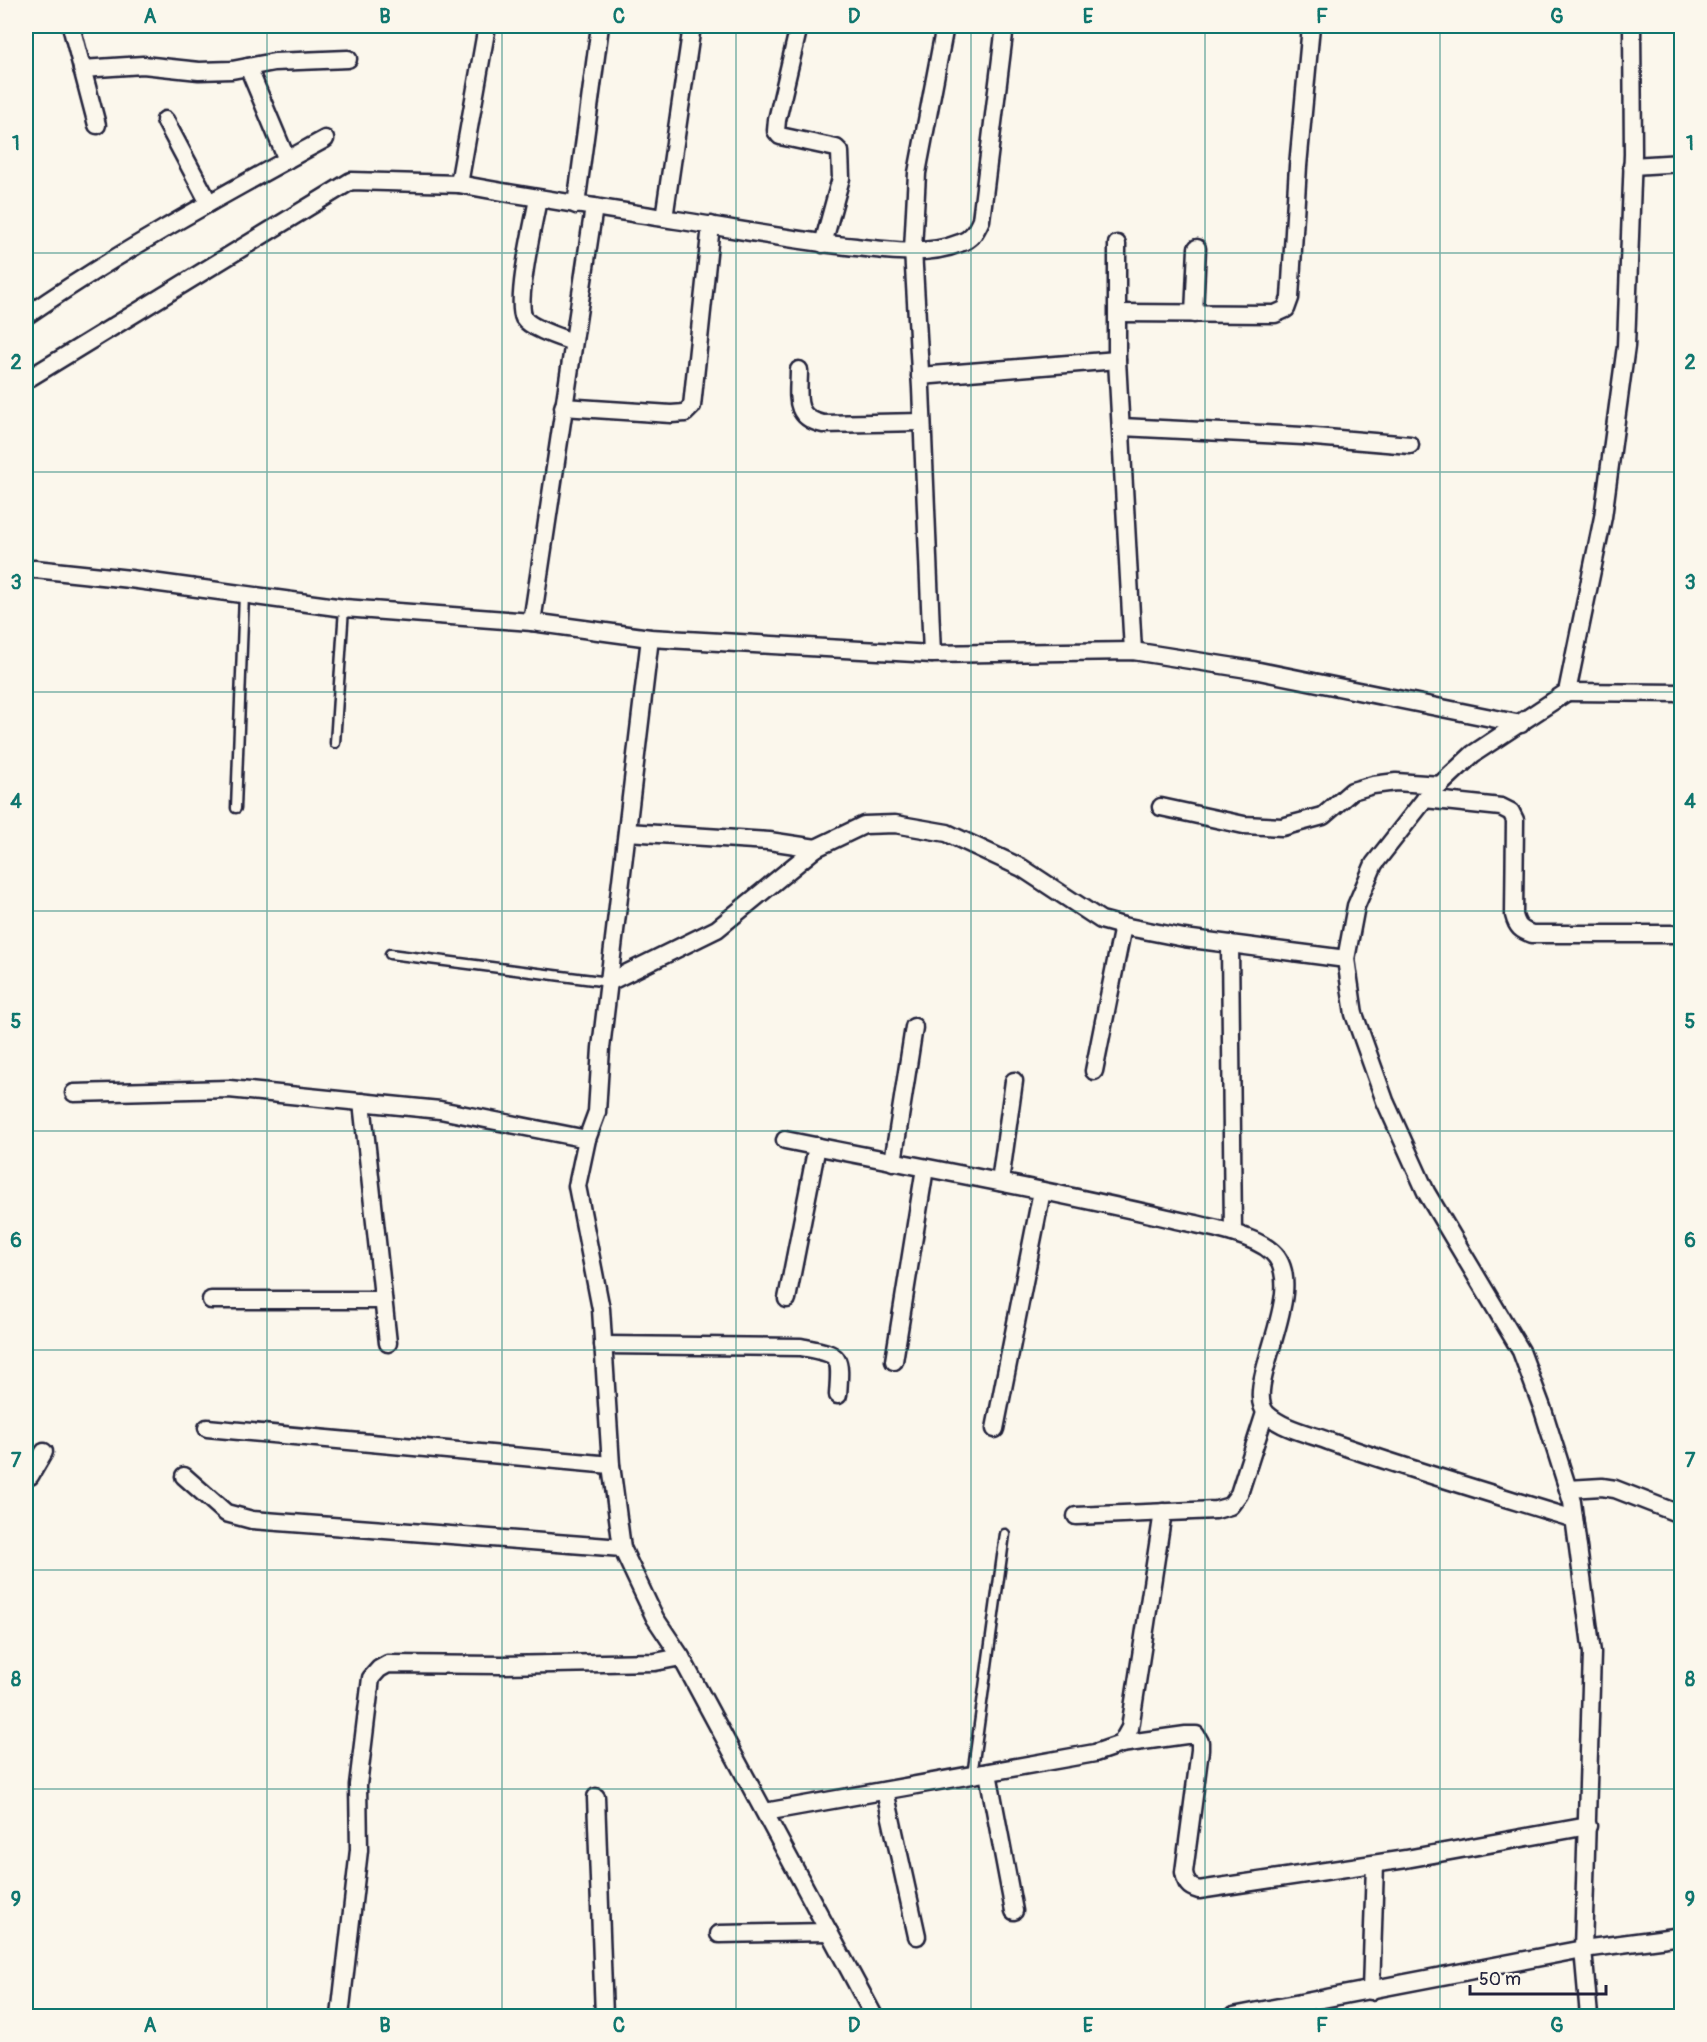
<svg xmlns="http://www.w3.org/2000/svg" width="1707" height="2042" viewBox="0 0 1707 2042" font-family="Pangolin,sans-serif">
<rect width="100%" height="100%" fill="#fbf7ec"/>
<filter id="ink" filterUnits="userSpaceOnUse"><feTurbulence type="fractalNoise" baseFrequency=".0167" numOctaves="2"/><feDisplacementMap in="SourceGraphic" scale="12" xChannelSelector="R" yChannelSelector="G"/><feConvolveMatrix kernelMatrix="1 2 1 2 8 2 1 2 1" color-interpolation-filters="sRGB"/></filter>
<g filter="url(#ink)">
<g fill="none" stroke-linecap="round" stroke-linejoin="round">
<g stroke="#22223b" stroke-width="13">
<g id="service">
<path d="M335,743L344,608"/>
<path d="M236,808L244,594"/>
<path d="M390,954L609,982"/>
<path d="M972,1776L1005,1534"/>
</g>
</g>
<g stroke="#22223b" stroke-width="21">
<g id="minor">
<path d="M71,26L97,125"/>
<path d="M799,26L777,120L776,131L780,136L836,148L840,152L841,178L823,244"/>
<path d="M248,67L287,160"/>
<path d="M82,69L143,65L199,71L232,70L274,62L348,59"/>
<path d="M165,120L209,203"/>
<path d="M1632,166L1682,163"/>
<path d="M459,184C531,198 603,208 676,220C736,229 796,241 856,247C889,251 929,256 960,243C972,239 976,231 981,220L1005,26"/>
<path d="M538,199C534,221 515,301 524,318C530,328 562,338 573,342"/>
<path d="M576,205L600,26"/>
<path d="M664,218L692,26"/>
<path d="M1117,244V360L1133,651"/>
<path d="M1118,313L1275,314L1286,309L1290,298L1298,166L1311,26"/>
<path d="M1194,314L1197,248"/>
<path d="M26,316C121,250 223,195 325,139"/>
<path d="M799,370C799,396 792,417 823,424L922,422"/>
<path d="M920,376L1117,360"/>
<path d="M26,380L351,181L459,184L487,26"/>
<path d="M563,407L671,414L685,413L692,406L711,225"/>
<path d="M1121,427L1303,436L1410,445"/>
<path d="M26,570L35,569L130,579L344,608L532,622L650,638L932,654L1133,651L1254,670L1521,724"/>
<path d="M532,622L594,207"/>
<path d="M650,638L601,1048L597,1112L587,1139L577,1186L601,1309L611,1465L622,1548L655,1618L681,1657L874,2016"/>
<path d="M932,654L921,388L913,250L917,173L945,26"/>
<path d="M1567,692L1682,693"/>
<path d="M1425,799L1501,807L1511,812L1515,820L1514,915C1517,927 1521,930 1532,934H1682"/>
<path d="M1161,807L1244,825L1282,827L1323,816L1352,791L1373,785L1396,782L1440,785"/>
<path d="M627,832L769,841L816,848"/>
<path d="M1230,944L1233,1233"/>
<path d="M609,982L717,929L816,848L864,825L895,824L947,833L1022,868L1101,920L1123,926L1184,938L1346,959"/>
<path d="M1094,1071L1123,926"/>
<path d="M74,1093L229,1089L440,1110L587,1139"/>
<path d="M362,1102L388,1343"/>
<path d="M785,1140C912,1166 1041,1188 1168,1218C1196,1225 1250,1232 1272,1252C1312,1288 1240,1388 1267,1414C1283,1429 1310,1434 1331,1442C1411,1470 1493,1494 1574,1519"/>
<path d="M893,1162L914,1027"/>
<path d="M1000,1182L1014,1081"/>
<path d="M787,1299L817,1146"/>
<path d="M211,1300H383"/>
<path d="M603,1345L801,1347C841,1355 841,1353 838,1395"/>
<path d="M894,1361L925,1168"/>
<path d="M207,1428L611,1465"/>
<path d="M995,1429L1042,1191"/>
<path d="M184,1476L226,1513L252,1520L622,1548"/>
<path d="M26,1477L30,1476L44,1452"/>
<path d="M1568,1489L1602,1487L1615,1489L1682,1515"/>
<path d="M1076,1516L1216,1510L1230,1506L1239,1494L1265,1413"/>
<path d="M1121,1744L1186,1735H1196L1200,1742V1750L1184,1872C1186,1883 1188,1887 1199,1890L1406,1859L1588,1826"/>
<path d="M988,1773L1014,1911"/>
<path d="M885,1791L917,1936"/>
<path d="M596,1797L604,2016"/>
<path d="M765,1812L1095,1753L1121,1744L1130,1728L1163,1512"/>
<path d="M719,1934L829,1932"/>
<path d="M1371,1991L1375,1864"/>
<path d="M340,2016L359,1850L358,1785L371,1678L379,1669L388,1664L502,1665L655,1662L681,1657"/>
<path d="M1233,2016L1583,1949L1682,1936"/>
<path d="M1589,2016L1583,1949L1592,1653L1572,1502L1543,1410L1521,1351L1426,1192L1385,1101L1354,1014L1346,959L1356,906L1374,864L1425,799L1473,754L1567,692L1603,517L1626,346L1633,154L1632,26"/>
</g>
</g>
<use href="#service" stroke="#fbf7ec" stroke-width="8"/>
<use href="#minor" stroke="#fbf7ec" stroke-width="16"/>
</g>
</g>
<path fill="none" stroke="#0f766e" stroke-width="1.5" stroke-opacity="0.55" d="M267,26V2016M502,26V2016M736,26V2016M971,26V2016M1205,26V2016M1440,26V2016M26,253H1682M26,472H1682M26,692H1682M26,911H1682M26,1131H1682M26,1350H1682M26,1570H1682M26,1789H1682"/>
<rect width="1707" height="2042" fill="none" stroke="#fbf7ec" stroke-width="66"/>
<path d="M1470 1985v9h136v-9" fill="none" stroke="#22223b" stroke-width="3"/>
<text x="1479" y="1985" font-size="18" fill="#22223b" stroke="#fbf7ec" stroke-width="4.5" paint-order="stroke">50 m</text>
<rect x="33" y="33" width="1641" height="1976" fill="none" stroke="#0f766e" stroke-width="2"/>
<g font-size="20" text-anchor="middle" font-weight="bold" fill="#0f766e">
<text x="150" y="23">A</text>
<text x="385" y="23">B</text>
<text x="619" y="23">C</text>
<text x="854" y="23">D</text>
<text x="1088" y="23">E</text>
<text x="1322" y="23">F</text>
<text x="1557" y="23">G</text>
<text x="16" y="150">1</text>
<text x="1690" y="150">1</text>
<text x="16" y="369">2</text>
<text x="1690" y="369">2</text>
<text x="16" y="589">3</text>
<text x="1690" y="589">3</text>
<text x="16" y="808">4</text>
<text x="1690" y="808">4</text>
<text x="16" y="1028">5</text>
<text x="1690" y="1028">5</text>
<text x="16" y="1247">6</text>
<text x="1690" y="1247">6</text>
<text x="16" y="1467">7</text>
<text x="1690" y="1467">7</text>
<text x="16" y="1686">8</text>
<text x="1690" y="1686">8</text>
<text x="16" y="1906">9</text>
<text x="1690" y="1906">9</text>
<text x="150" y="2032">A</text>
<text x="385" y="2032">B</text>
<text x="619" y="2032">C</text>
<text x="854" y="2032">D</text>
<text x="1088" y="2032">E</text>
<text x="1322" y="2032">F</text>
<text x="1557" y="2032">G</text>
</g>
</svg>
